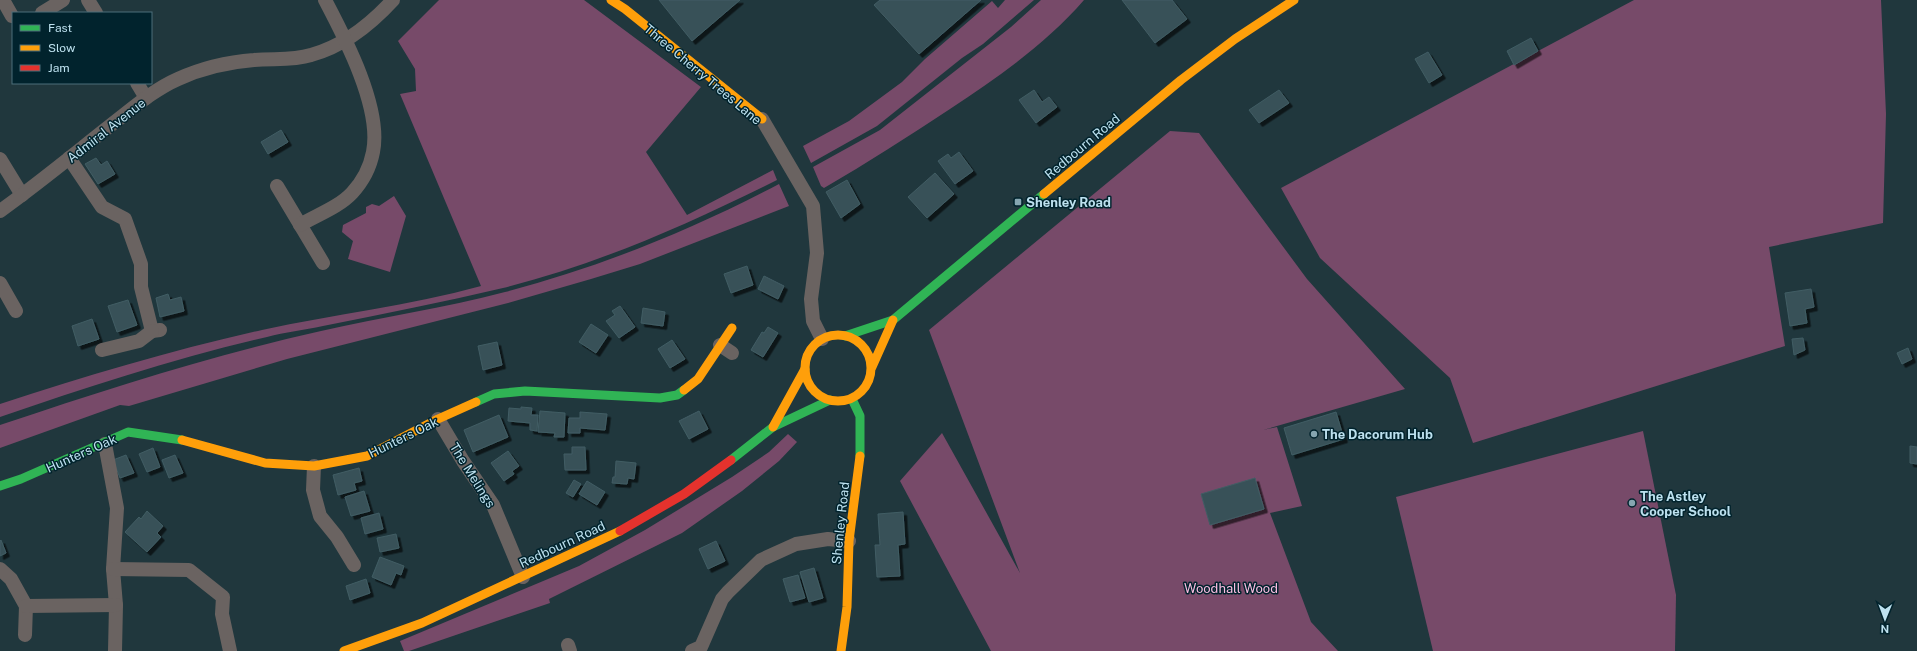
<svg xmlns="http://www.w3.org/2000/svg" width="1917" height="651" viewBox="0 0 1917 651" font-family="'Public Sans',sans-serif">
<defs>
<filter id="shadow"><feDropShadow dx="3.5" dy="3.5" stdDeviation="0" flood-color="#0009"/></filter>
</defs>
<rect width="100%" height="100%" fill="#20373d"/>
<g fill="#774a69">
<path d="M439,0H584L701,87L646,152L687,215L773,170L777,180C688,224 599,264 503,288C443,302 383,314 323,326C304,330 285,332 267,337C176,358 88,387 0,417V404C86,376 173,350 262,330C335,314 409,306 481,286L400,94L416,91L415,69L398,41Z"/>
<path d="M1005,0H1034L983,44L962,58L877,126L811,163L803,146L849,121L902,82L925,59L992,1L998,8Z"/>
<path d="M1041,0H1084C1046,44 998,77 950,109C909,136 867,163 824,188L821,186L813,167L880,130L1011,27Z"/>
<path d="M1634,0H1881L1886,114L1883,223L1769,247L1785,346L1473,443L1450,378L1320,258L1281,188Z"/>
<path d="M1170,131L1199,133L1307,279L1405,389L1263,430L1277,427L1302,506L1270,513L1311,622L1338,651H991L900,481L942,433L1020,573L929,330Z"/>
<path d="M779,184L789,206L640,264L591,279L508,303L287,359L129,406L120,405L0,448V425L3,424C107,389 213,355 321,331C382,317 444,308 505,292C600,267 692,230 779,184Z"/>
<path d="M394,196L406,216L390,272L348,259L353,241L342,232L343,225L366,213V207L372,204L379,206Z"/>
<path d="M1643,431L1676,595L1675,651H1433L1396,497Z"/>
<path d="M788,434L797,442L779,461L742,491L682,533L549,599L550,603L409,651H404L400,641L579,566L645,530L732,477L769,452Z"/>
</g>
<g fill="#395158" stroke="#415d64" filter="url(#shadow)">
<path d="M659,0H740L692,41Z"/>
<path d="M880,0H981L919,54L874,5Z"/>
<path d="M1122,0H1172L1187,19L1155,43Z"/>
<path d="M1531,38L1538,51L1514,65L1507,51Z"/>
<path d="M1428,52L1442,75L1429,83L1415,59Z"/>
<path d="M1034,90L1042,102L1049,97L1057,107L1036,123L1019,100Z"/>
<path d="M1279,90L1289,103L1259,123L1249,110Z"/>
<path d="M281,130L288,142L268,154L261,142Z"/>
<path d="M959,152L973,171L955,184L938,161L948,154L951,158Z"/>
<path d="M96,158L101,165L107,161L115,174L98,184L85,164Z"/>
<path d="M935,173L954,194L927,218L908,197Z"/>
<path d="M847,180L860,204L841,218L826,192Z"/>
<path d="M747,266L753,285L731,293L724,274Z"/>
<path d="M764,276L784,286L778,299L758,289Z"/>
<path d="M1811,289L1814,307L1805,309L1807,323L1790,326L1785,293Z"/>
<path d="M168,294L170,300L181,297L184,311L160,317L156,298Z"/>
<path d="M128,300L137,325L117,332L108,306Z"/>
<path d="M620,306L635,327L619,338L606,321L615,315L612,311Z"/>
<path d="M643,308L665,312L663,326L641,323Z"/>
<path d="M92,319L99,339L78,346L72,326Z"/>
<path d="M591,324L608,335L596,353L579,342Z"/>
<path d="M768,327L778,333L763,357L751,350L762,332L764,333Z"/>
<path d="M1803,338L1805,350L1794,355L1792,339Z"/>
<path d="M672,340L685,359L670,368L658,349Z"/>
<path d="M497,342L502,365L483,370L478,346Z"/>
<path d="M1908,348L1912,359L1902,364L1897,353Z"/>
<path d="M521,407L532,408L531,415H538L537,431L530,430V423L508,421L509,408L521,409Z"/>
<path d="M540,411L565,413L564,437H554L555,433L538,432Z"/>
<path d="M699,411L708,429L689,439L679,421Z"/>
<path d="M580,412L607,414L605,430L580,428V433H568L569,418H580Z"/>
<path d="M1336,412L1344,439L1292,455L1284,428Z"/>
<path d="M499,415L508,437L473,452L464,430Z"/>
<path d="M1910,446L1917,447V464L1910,463Z"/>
<path d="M572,447H585L586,470H565L564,454H572Z"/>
<path d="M153,448L160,467L147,472L139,454Z"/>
<path d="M508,451L519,466L512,471L514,474L504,481L491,463Z"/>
<path d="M126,455L134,473L120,478L113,460Z"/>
<path d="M175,455L183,473L169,478L162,460Z"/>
<path d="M616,461L636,463L634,479L628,478L627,484L612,483L613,477H615Z"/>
<path d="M359,468L362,481L354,483L356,490L338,495L333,475Z"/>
<path d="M1255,478L1264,509L1210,525L1201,494Z"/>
<path d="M574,480L581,484L573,497L566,493Z"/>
<path d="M587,481L605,492L597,505L579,494Z"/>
<path d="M364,491L370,511L351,516L345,497Z"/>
<path d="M147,511L163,526L157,533L161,537L147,552L125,532L139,517L141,519Z"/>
<path d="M903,512L905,544L898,545L900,576L877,577L875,545H880L878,514Z"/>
<path d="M379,513L383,529L365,534L361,518Z"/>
<path d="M396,534L399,548L380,552L377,538Z"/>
<path d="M1,540L6,553L0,556V541Z"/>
<path d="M716,541L725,561L708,569L699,549Z"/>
<path d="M380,557L404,566L401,575L396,573L391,585L372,577Z"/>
<path d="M814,568L823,598L809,602L800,572Z"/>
<path d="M798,575L805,598L790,602L783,579Z"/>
<path d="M366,579L370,593L350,600L346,586Z"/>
</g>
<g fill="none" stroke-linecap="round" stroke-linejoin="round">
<g stroke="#6a6361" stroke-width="14">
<path d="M3,0L12,16"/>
<path d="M88,0L96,13"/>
<path d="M42,13L63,0"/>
<path d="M137,83L146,98"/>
<path d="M762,119L813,206L817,253L811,299L813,321L822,339"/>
<path d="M69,158L102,207L125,219L141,264V287L152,331L160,330"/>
<path d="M0,159L22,195"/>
<path d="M277,186L323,263"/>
<path d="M0,211C38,184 74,154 111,125C132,109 153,90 178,79C202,68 228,62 254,60C273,58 292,61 311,55C344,46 371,24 393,0"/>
<path d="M300,225C317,215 339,207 352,193C363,181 370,168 373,152C382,108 345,38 325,0"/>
<path d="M0,283L16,311"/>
<path d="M720,345L732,353"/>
<path d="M102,350L139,341L152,331"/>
<path d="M438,419L463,461L493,505L523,577"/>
<path d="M105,444L117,508L113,569L116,605L115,651"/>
<path d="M314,466L313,490L320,516L337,537L354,565"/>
<path d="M0,569L11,579L26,606L25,635"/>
<path d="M113,569L189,570L223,597L222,614L230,651"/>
<path d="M26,606L116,605"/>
<path d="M568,645L570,651"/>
<path d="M692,651L701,647L722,599L728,592L761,560L796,544L828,539L849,541"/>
</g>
<g stroke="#30b455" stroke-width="9">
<path d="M845,336L893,320L1044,194"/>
<path d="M852,399L860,416V456"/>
<path d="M476,402L494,394L525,391L660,398L677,395L684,390"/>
<path d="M731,460L773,427L830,400"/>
<path d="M0,486L21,479L128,432L182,440"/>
</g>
<g stroke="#ff9f0a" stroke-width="9">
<path d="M611,0L625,9L762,119"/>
<path d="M1044,194L1181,80L1235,39L1294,0"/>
<circle cx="838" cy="368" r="33"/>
<path d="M872,367L893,320"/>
<path d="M684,390L698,379L732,328"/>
<path d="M773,427L805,369"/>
<path d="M182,440L265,463L314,466L367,456L438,419L476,402"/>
<path d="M344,651L422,623L620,531"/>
<path d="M841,651L847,607L849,541L860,456"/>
</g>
<path stroke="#e5322d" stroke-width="9" d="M620,531L684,494L731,460"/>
</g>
<g fill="#86a6b1" stroke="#01232d" stroke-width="1.5">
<rect x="1014" y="198" width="8" height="8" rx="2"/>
<circle cx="1314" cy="434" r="4"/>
<circle cx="1632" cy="503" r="4"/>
</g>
<g text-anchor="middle" stroke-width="3" stroke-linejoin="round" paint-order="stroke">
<g font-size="13" fill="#bde1ef" stroke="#01232d">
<text transform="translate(703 74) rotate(40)" y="5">Three Cherry Trees Lane</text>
<text transform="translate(106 130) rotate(-38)" y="5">Admiral Avenue</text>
<text transform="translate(1082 146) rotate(-40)" y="5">Redbourn Road</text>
<text transform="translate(403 437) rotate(-26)" y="5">Hunters Oak</text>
<text transform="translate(81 453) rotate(-24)" y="5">Hunters Oak</text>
<text transform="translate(473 475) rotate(58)" y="5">The Melings</text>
<text transform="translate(840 523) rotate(-84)" y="5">Shenley Road</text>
<text transform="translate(562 544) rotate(-25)" y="5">Redbourn Road</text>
</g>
<g font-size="13" font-weight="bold" fill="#bde1ef" stroke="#01232d" text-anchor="start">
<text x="1026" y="207">Shenley Road</text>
<text x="1322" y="439">The Dacorum Hub</text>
<text x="1640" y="501">The Astley<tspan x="1640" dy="15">Cooper School</tspan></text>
</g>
<g font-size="13" fill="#fcbee3" stroke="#01232d">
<text x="1231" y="593">Woodhall Wood</text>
</g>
</g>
<rect x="12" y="12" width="140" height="72" fill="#01232d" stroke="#4c6f7b"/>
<rect x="20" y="25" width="20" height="6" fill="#30b455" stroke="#4c6f7b"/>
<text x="48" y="32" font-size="12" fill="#bde1ef">Fast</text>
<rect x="20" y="45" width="20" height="6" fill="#ff9f0a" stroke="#4c6f7b"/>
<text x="48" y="52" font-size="12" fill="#bde1ef">Slow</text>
<rect x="20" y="65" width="20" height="6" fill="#e5322d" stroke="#4c6f7b"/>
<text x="48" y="72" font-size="12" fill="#bde1ef">Jam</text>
<g transform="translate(1885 619) rotate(181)" stroke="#01232d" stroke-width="3" paint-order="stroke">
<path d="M0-3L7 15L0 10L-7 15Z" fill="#bde1ef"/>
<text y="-6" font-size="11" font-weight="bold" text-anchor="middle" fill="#bde1ef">N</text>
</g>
</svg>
